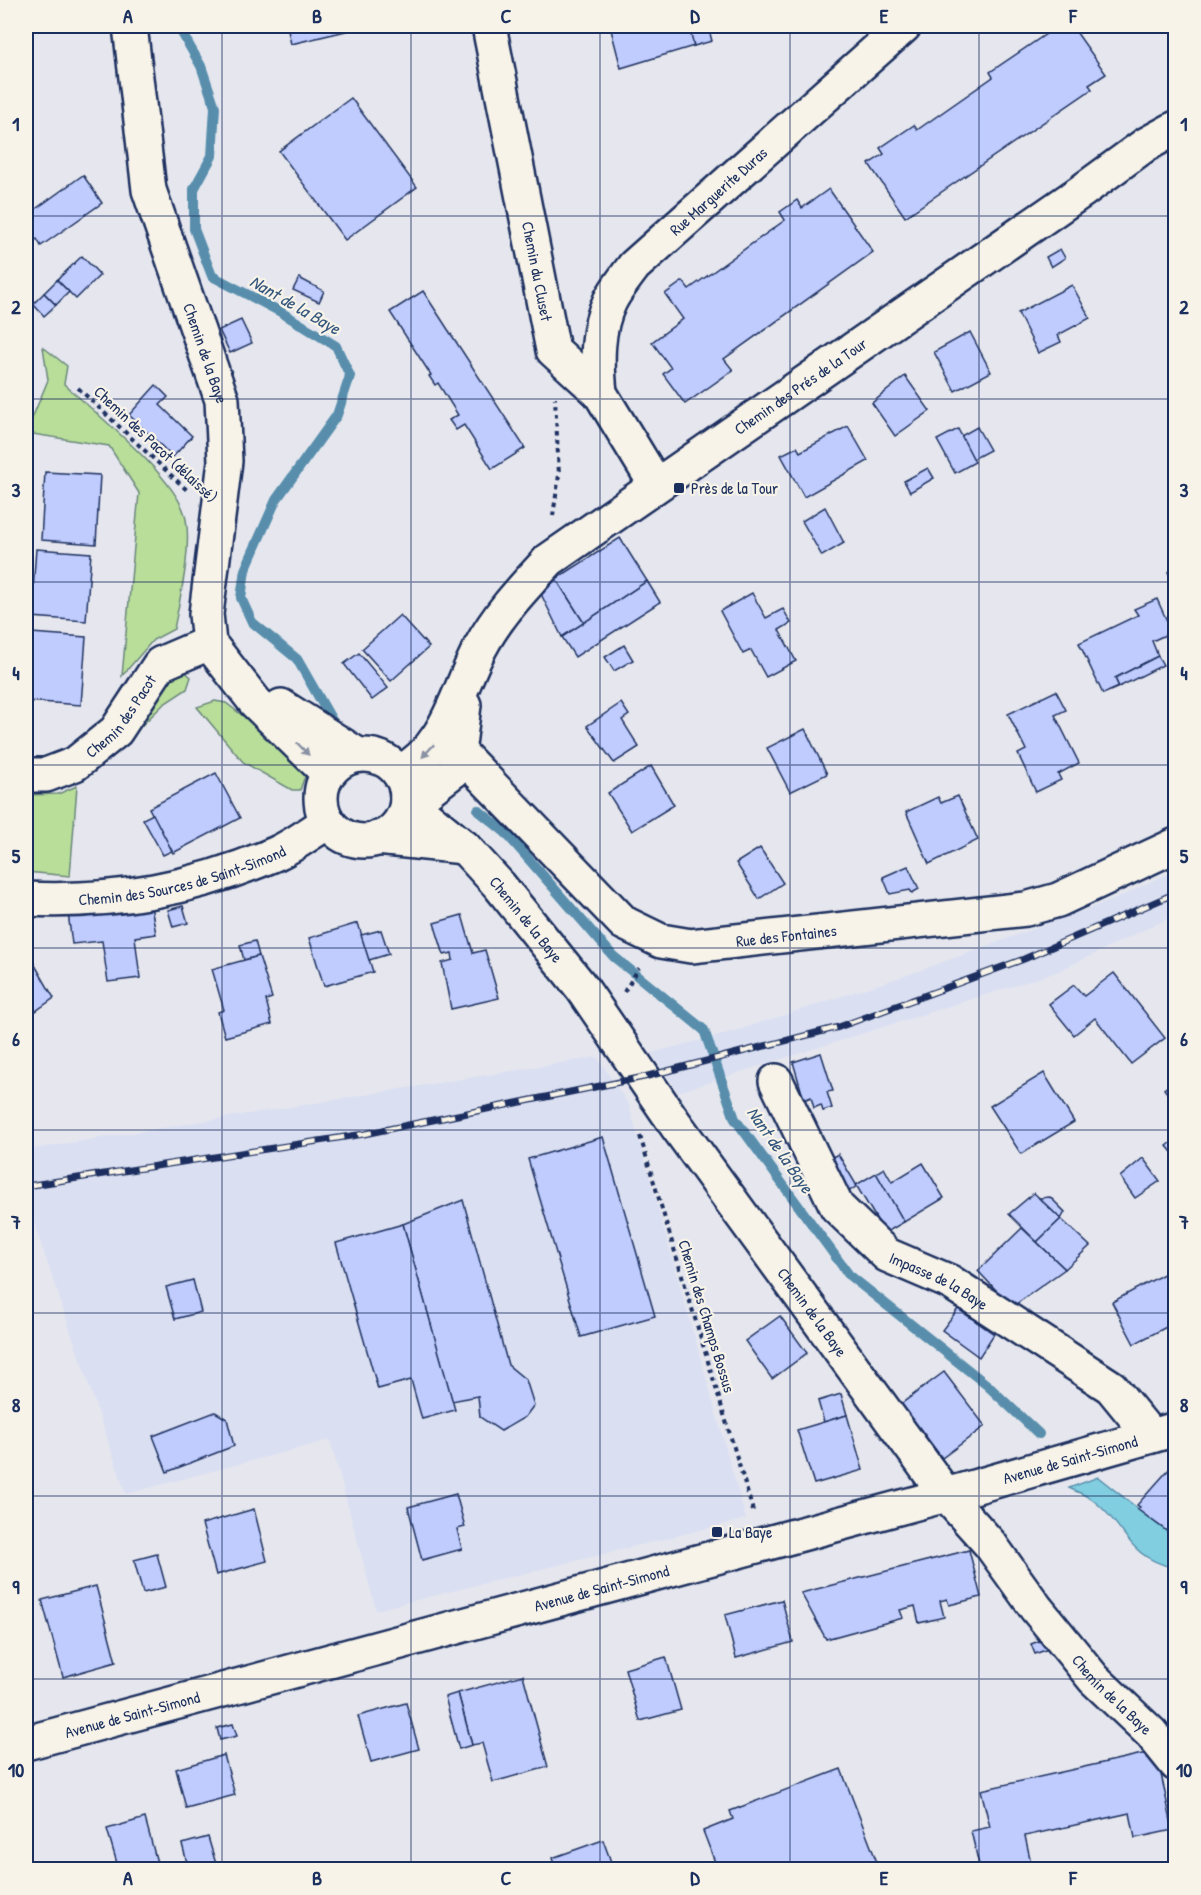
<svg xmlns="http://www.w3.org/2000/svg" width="1201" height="1895" viewBox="0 0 1201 1895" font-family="'Patrick Hand',sans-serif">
<rect width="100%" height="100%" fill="#e6e7ee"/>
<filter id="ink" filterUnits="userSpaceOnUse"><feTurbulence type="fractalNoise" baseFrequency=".0167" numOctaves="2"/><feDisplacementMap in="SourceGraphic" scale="12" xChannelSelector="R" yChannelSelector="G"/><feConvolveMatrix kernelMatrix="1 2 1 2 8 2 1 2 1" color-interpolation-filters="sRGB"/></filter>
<g filter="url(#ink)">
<g fill="#dadff2">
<path d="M1175,870V915L1057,972L678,1092L651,1053L735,1031L913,973L1115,899Z"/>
<path d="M597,1057L629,1105L746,1519L376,1610L330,1440L126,1494L30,1212H26V1150Z"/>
</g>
<g fill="#b8de99" stroke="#6a867c" stroke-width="1.5">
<path d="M43,347L67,366L64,384C96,414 174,475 185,515C193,545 180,598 174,629L153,640L122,676L139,493L109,446L26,433L48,380Z"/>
<path d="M184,671L191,677L187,689L164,704L138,729L140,720L166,679Z"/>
<path d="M215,701L226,703L299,759L305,776L300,790H292L243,762L197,707Z"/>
<path d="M77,786L70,876L26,872V795L58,794Z"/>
</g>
<path fill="#81cee0" stroke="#588eac" stroke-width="1.5" d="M1098,1477L1175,1538V1568C1125,1557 1128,1527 1094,1501C1087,1495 1077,1492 1069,1488Z"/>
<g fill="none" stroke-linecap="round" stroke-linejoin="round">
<g stroke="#588eac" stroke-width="10">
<path d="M178,26L201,66L215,107L212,156L194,189V229L212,276L279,311L336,346L350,376L337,415L276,500L245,570L241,598L252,622L297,659L333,722"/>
<path d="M478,810L505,832L613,956L704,1030L735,1119L849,1275L987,1385L1039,1434"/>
</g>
</g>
<g fill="#bfccfd" stroke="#1b2f5e" stroke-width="1.5">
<path d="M287,26H367L291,44Z"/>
<path d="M610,26H689L694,46L621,68Z"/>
<path d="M689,26H708L712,41L694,46Z"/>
<path d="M1058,26H1072L1106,74L1089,85L1092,89L905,217L869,164L884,154L880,148L914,125L917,130L993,77L990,72Z"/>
<path d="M351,98L417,187L345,240L279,151Z"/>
<path d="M83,175L102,203L41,246L37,239L26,247V216Z"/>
<path d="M829,189L873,252L724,359L733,370L685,404L663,374L671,368L652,342L683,319L665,294L683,281L689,289L785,220L780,212L797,200L802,208Z"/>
<path d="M1060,249L1065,258L1051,267L1046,257Z"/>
<path d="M82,256L100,275L76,299L57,280Z"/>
<path d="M299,278L324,291L319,302L293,290Z"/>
<path d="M57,280L69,292L56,305L44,293Z"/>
<path d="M1072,285L1090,318L1058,335L1061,342L1038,353L1018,313Z"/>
<path d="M423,291L525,448L492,469L464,425L456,430L449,420L458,415L438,383L435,385L429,376L431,375L390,312Z"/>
<path d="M44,293L56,305L44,316L33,304Z"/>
<path d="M241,320L252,343L230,353L219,330Z"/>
<path d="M970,332L991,372L955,391L934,352Z"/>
<path d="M905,376L930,411L895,436L872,403Z"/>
<path d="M156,385L168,397L160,405L192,436L173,457L129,415Z"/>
<path d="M848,426L868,461L804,497L781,455L797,447L800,452Z"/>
<path d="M977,427L990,450L973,459L961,436Z"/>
<path d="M958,429L975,462L955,473L937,440Z"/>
<path d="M928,468L934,478L910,492L904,481Z"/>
<path d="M45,472L100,475L96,544L41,540Z"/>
<path d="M825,507L844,543L822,556L802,521Z"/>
<path d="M620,538L647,581L584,623L556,579Z"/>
<path d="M36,549L91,553L86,621L31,617Z"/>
<path d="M1176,569V588L1168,572Z"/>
<path d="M556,579L584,623L562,637L541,594Z"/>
<path d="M647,581L660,602L575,657L562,637Z"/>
<path d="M752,593L766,618L783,609L791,623L779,630L796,661L766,677L751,650L743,654L720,611Z"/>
<path d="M1157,599L1172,632L1152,641L1158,656L1115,678L1119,687L1103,694L1079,643L1138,615L1134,609Z"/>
<path d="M400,615L429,647L391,681L362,649Z"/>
<path d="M31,633L86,637L81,705L26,701Z"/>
<path d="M624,645L633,660L614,671L605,657Z"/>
<path d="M359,653L388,688L372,700L344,664Z"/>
<path d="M1158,656L1163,665L1119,687L1115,678Z"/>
<path d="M1056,691L1066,710L1055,715L1079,763L1058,774L1061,780L1036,792L1018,754L1026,750L1008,714Z"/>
<path d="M621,703L629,715L622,720L639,747L614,763L587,726Z"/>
<path d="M805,729L827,774L790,792L767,748Z"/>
<path d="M651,766L674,805L632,831L608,793Z"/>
<path d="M216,773L240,818L173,853L149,808Z"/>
<path d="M958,796L978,840L929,864L906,812L938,797L941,803Z"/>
<path d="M153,814L172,851L163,855L143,819Z"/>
<path d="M760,848L783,883L759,899L736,863Z"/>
<path d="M908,866L919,889L912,893L910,890L890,894L883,877Z"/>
<path d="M151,906L156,934L135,937L140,978L108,982L102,941L72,944L68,913L119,914Z"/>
<path d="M183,906L188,923L173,927L168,910Z"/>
<path d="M462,915L473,953L485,950L499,998L451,1009L442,963L453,960L452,953L444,955L434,923Z"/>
<path d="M358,923L373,972L324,986L309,938Z"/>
<path d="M381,930L389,954L369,960L361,935Z"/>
<path d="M255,941L259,956L244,960L240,945Z"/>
<path d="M259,956L272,998L266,1000L272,1024L225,1037L218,1012L224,1010L212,969Z"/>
<path d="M32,960L54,998L26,1018V963Z"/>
<path d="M1114,973L1165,1038L1131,1064L1095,1018L1074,1035L1049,1004L1074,985L1084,996Z"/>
<path d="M821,1053L833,1091L827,1092L832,1108L823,1111L821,1105L814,1108L811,1097L804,1100L793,1062Z"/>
<path d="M1044,1073L1074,1122L1021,1154L990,1106Z"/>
<path d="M1176,1080V1105L1164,1089Z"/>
<path d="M603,1137L655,1316L581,1337L528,1159Z"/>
<path d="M1176,1139V1157L1167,1146Z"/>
<path d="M838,1154L857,1186L845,1194L825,1161Z"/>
<path d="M1143,1158L1160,1181L1135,1198L1120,1177Z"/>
<path d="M923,1163L944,1198L904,1222L876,1173L884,1168L892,1182Z"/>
<path d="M876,1173L904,1222L885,1233L856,1185Z"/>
<path d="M1034,1193L1061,1219L1037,1242L1009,1214Z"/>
<path d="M1050,1197L1065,1212L1061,1219L1039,1198Z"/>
<path d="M463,1200L508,1365L526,1380L534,1405L525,1417L501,1431L480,1417L478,1396L452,1401L403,1224Z"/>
<path d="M1061,1219L1090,1246L1065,1269L1037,1242Z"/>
<path d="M403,1224L455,1410L422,1419L411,1380L378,1389L336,1243Z"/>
<path d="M1022,1228L1065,1269L1012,1307L978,1271Z"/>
<path d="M1171,1270L1176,1278V1322L1134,1344L1112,1302Z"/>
<path d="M193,1280L201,1312L175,1319L166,1287Z"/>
<path d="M958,1309L994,1334L979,1357L942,1330Z"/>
<path d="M780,1316L807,1353L772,1379L745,1341Z"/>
<path d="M944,1372L985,1426L942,1458L901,1404Z"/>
<path d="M841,1394L847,1415L824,1422L818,1401Z"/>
<path d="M215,1412L227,1419L234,1446L167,1472L153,1436Z"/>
<path d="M847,1415L863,1470L814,1484L797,1430Z"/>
<path d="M1171,1467L1173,1470L1176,1467V1538L1137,1509L1140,1507L1137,1505Z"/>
<path d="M456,1494L465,1527L457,1529L462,1549L422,1560L408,1507Z"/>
<path d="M254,1509L267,1561L216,1575L202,1524Z"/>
<path d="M969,1550L981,1597L949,1605L947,1599L940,1601L944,1617L919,1623L915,1606L900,1610L903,1618L826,1639L801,1593Z"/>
<path d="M157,1554L166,1587L143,1593L134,1560Z"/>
<path d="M96,1586L116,1662L63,1677L42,1600Z"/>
<path d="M782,1600L793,1642L736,1658L725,1615Z"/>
<path d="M1045,1639L1048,1649L1035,1654L1031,1644Z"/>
<path d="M666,1657L681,1710L640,1721L625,1669Z"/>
<path d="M523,1675L548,1767L493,1782L482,1743L472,1745L458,1693Z"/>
<path d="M458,1693L472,1745L459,1749L445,1697Z"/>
<path d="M406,1703L419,1749L371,1762L358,1716Z"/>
<path d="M233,1724L237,1736L220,1740L217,1728Z"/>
<path d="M1156,1751L1173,1830L1135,1838L1130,1813L1025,1836L1032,1867L996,1870L995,1865L980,1869L971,1831L990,1827L981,1790Z"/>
<path d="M224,1755L235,1795L186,1808L176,1769Z"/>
<path d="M841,1769L880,1870H718L703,1831L733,1819L730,1811Z"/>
<path d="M145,1818L159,1870H119L107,1829Z"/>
<path d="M208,1837L216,1864L189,1870L182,1844Z"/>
<path d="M603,1840L614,1870H556L552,1858Z"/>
</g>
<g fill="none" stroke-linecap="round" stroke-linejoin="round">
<g stroke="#1b2f5e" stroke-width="38">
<g id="street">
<path id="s1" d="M489,26L553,350L600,393L656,485"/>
<path id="s2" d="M600,393C597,363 596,329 610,301C616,289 626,277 634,266L904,26"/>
<path id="s3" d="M459,752L624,923L661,941L691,946L1026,909L1058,900L1176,845"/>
<path id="s4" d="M26,775H46L75,764L116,731L160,664L209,643"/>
<path id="s5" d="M776,1081L837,1207L887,1255L950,1282L1111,1387L1151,1436"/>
<path id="s6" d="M946,1495L990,1544L1036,1608L1094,1679L1151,1733L1176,1764"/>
</g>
</g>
<g stroke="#1b2f5e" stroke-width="38">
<g id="secondary">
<path id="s7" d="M130,26L149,190L222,400L225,461L206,614L209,643L256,703L328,773"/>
<path d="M281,706L358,755"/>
<circle cx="364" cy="798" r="43"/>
<path id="s8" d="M399,773C448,747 456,693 480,648C498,614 523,588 549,560L1082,191L1145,145L1176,128"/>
<path d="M407,798L426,792L456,769L464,705"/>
<path id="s9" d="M406,808L427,817L464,847L499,885L582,988L676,1125L946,1495"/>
<path d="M377,838L464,847"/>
<path id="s10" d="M26,899C114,903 195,889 277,853C295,845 311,832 328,822"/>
<path id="s11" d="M26,1743L946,1495L1176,1429"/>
</g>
</g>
<g stroke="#1b2f5e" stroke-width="4" stroke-dasharray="4.5 4.5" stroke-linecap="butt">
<path d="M78,388L188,491"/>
<path d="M553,516L559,475L555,398"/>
<path d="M624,992L639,968"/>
<path d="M640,1136L754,1514"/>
</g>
<use href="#street" stroke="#f7f3e8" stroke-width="33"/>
<use href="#secondary" stroke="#f7f3e8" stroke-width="33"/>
<g stroke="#1b2f5e" stroke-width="7">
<path id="rail" d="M26,1186L364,1134L644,1077L839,1027L1024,959L1176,893"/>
</g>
<use href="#rail" stroke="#f7f3e8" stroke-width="4.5" stroke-dasharray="14" stroke-linecap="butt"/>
</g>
<defs><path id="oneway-solid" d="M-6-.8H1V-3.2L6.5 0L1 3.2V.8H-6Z" transform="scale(1.5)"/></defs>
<g fill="#8991a3">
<use href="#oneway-solid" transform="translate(303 749) rotate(46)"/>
<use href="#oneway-solid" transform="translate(428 751) rotate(133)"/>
</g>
</g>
<path fill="none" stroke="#1b2f5e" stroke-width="1.5" stroke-opacity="0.55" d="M222,26V1870M411,26V1870M600,26V1870M790,26V1870M979,26V1870M26,216H1176M26,399H1176M26,582H1176M26,765H1176M26,948H1176M26,1130H1176M26,1313H1176M26,1496H1176M26,1679H1176"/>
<g fill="#1b2f5e" stroke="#f7f3e8" stroke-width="2">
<rect x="673" y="482" width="12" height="12" rx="3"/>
<rect x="711" y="1526" width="12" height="12" rx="3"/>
</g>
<g text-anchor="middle" stroke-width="4.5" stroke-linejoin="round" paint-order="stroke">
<g font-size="16" fill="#1b2f5e" stroke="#f7f3e8">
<text dy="6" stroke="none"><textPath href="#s2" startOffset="249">Rue Marguerite Duras</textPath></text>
<text dy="6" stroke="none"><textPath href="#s1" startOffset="250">Chemin du Cluset</textPath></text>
<text dy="6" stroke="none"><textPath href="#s7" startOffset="338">Chemin de la Baye</textPath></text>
<text dy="6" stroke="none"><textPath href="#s8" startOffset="570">Chemin des Prés de la Tour</textPath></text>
<text transform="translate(156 444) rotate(43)" y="6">Chemin des Pacot (délaissé)</text>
<text dy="6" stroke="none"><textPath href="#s4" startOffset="118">Chemin des Pacot</textPath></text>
<text dy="6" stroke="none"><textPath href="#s10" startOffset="159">Chemin des Sources de Saint-Simond</textPath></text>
<text dy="6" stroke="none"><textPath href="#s9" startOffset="166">Chemin de la Baye</textPath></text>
<text dy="6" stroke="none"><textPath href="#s3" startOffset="405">Rue des Fontaines</textPath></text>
<text dy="6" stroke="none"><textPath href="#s5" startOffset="267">Impasse de la Baye</textPath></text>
<text dy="6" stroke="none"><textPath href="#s9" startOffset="652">Chemin de la Baye</textPath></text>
<text transform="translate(707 1316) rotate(73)" y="6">Chemin des Champs Bossus</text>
<text dy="6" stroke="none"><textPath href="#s11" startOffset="1082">Avenue de Saint-Simond</textPath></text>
<text dy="6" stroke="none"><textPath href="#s11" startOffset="596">Avenue de Saint-Simond</textPath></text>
<text dy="6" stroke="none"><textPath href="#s6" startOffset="260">Chemin de la Baye</textPath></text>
<text dy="6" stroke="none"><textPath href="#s11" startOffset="110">Avenue de Saint-Simond</textPath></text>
</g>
<g font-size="16" fill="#1b2f5e" stroke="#f7f3e8" text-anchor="start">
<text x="691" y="494">Près de la Tour</text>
<text x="729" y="1538">La Baye</text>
</g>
<g font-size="18" font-style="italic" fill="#34577e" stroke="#f7f3e8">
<text transform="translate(295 305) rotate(30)" y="6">Nant de la Baye</text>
<text transform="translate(780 1150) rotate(55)" y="6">Nant de la Baye</text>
</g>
</g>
<rect width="1201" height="1895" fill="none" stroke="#f7f3e8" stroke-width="66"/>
<rect x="33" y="33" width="1135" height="1829" fill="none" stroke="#1b2f5e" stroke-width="2"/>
<g font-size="20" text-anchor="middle" font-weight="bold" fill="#1b2f5e">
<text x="128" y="23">A</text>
<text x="317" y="23">B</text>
<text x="506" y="23">C</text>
<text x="695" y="23">D</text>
<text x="884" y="23">E</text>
<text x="1073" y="23">F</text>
<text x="16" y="131">1</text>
<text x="1184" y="131">1</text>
<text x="16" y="314">2</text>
<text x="1184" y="314">2</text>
<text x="16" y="497">3</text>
<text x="1184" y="497">3</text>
<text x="16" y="680">4</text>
<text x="1184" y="680">4</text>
<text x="16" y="863">5</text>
<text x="1184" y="863">5</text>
<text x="16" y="1046">6</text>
<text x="1184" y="1046">6</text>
<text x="16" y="1229">7</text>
<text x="1184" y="1229">7</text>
<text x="16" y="1412">8</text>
<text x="1184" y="1412">8</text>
<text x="16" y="1594">9</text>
<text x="1184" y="1594">9</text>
<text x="16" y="1777">10</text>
<text x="1184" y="1777">10</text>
<text x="128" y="1885">A</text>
<text x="317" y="1885">B</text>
<text x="506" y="1885">C</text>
<text x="695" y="1885">D</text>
<text x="884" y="1885">E</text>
<text x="1073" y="1885">F</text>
</g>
</svg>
